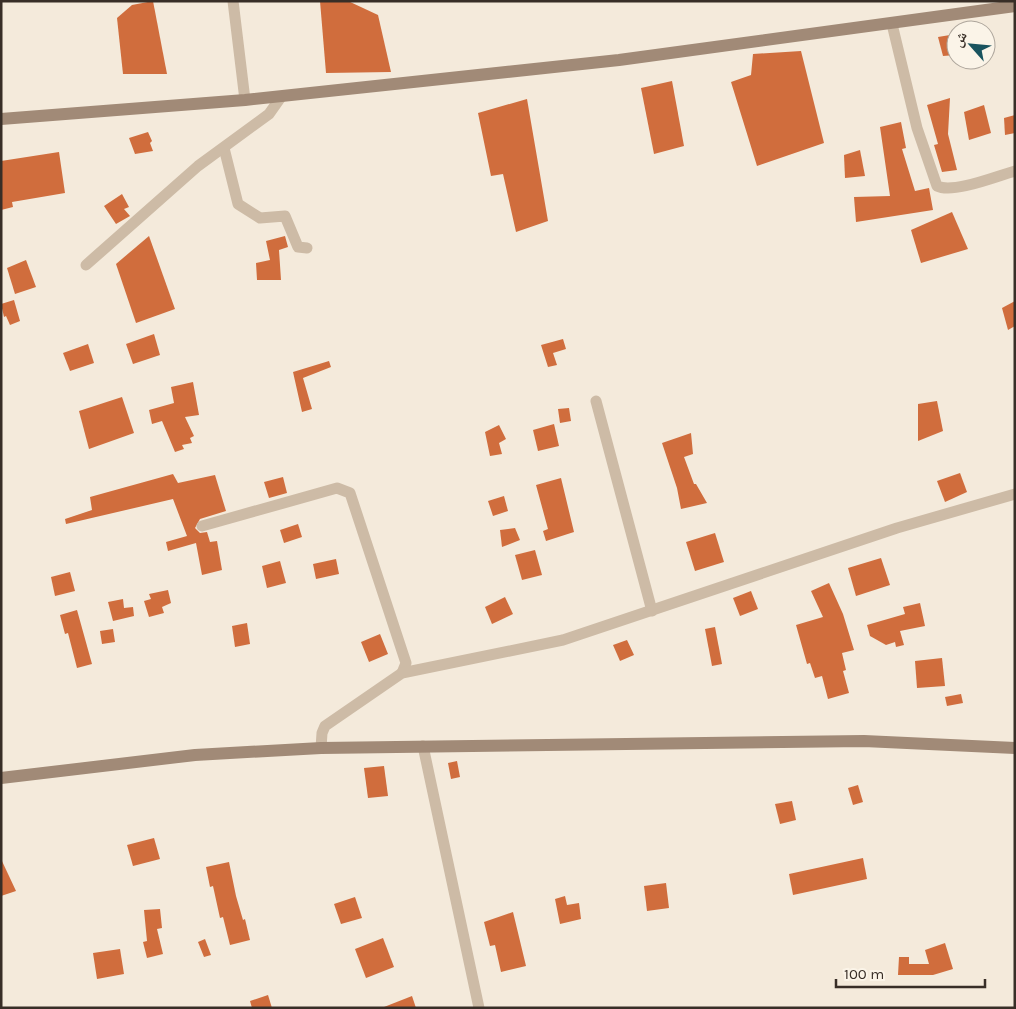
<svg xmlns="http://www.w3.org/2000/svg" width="1016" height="1009" viewBox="0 0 1016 1009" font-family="Karla,'Noto Naskh Arabic',sans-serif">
<rect width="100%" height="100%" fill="#f4eadb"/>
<g fill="#d06d3d">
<path d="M153,1L167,74H123L117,18L132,5Z"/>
<path d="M320,1H348L378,15L391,72L326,73Z"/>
<path d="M956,34V55L943,56L938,37Z"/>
<path d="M801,51L824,143L757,166L731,82L751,75L753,54Z"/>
<path d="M672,81L684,146L654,154L641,88Z"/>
<path d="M950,98L948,134L957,170L942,172L934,145L938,144L927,105Z"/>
<path d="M527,99L548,221L516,232L503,174L491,176L478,113Z"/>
<path d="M984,105L991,133L969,140L964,112Z"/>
<path d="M1015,115V133L1005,135L1004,118Z"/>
<path d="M901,122L906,148L902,149L915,191L929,188L933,210L856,222L854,197L890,196L880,127Z"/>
<path d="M148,132L152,141L150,143L153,151L135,154L129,138Z"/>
<path d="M860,150L865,176L845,178L844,155Z"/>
<path d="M59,152L65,193L12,202L13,207L1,210V161Z"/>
<path d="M122,194L129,207L124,209L130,216L116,224L104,206Z"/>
<path d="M952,212L968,249L921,263L911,230Z"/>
<path d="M149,236L175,309L136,323L116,264Z"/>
<path d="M285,236L288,247L279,250L281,280H257L256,263L270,260L266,241Z"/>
<path d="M26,260L36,287L15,294L7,268Z"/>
<path d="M14,300L20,321L10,325L6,316L4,317L1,304Z"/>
<path d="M1015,301V326L1008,330L1002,308Z"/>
<path d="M154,334L160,355L133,364L126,344Z"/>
<path d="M563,339L566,349L553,353L557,365L548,367L541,345Z"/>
<path d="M88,344L94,363L70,371L63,353Z"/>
<path d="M329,361L331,367L303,378L312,409L302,412L293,372Z"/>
<path d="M193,382L199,415L185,417L194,436L190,438L192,443L182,445L184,449L175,452L162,421L152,424L149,410L174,403L171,387Z"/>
<path d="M122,397L134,433L89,449L79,411Z"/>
<path d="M937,401L943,431L918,441V404Z"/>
<path d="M569,408L571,421L560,423L558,409Z"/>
<path d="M554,424L559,446L538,451L533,430Z"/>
<path d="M499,425L506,439L499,443L502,454L490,456L485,432Z"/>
<path d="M691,433L693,454L684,457L694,484H696L707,503L681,509L677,488L662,443Z"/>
<path d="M960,473L967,492L945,502L937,481Z"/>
<path d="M173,474L178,483L215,475L226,511L200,519L195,528L200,533L207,532L210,542L217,541L222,570L202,575L196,543L168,551L166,542L187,536L173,499L66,524L65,519L92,510L90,497Z"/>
<path d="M283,477L287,493L269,498L264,482Z"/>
<path d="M561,478L574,532L546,541L543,531L548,529L536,485Z"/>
<path d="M504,496L508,511L493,516L488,501Z"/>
<path d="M298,524L302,537L284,543L280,530Z"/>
<path d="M515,528L520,540L502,547L500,530Z"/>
<path d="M715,533L724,562L695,571L686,542Z"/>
<path d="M535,550L542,575L522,580L515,555Z"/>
<path d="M881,558L890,585L856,596L848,568Z"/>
<path d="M336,559L339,574L316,579L313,564Z"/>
<path d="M280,561L286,583L267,588L262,566Z"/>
<path d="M70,572L75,591L55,596L51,577Z"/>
<path d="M829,583L843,614L854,650L842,653L846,670L843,671L849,693L828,699L822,676L815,678L810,663L807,664L796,625L823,617L811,591Z"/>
<path d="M168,590L171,603L162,607L164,613L149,617L144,601L151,599L149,594Z"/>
<path d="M751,591L758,609L740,616L733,598Z"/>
<path d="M505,597L513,614L492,624L485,607Z"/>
<path d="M123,599L124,608L133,607L134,616L113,621L108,602Z"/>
<path d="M920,603L925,626L900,631L904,645L896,647L895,642L886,645L870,636L867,625L905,614L903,607Z"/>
<path d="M77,610L92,664L77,668L68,633L65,634L60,615Z"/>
<path d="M247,623L250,644L235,647L232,626Z"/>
<path d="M715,627L722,664L712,666L705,629Z"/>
<path d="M113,629L115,642L102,644L100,631Z"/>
<path d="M380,634L388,654L369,662L361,642Z"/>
<path d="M627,640L634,655L620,661L613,645Z"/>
<path d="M942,658L945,686L917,688L915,661Z"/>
<path d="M961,694L963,703L947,706L945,697Z"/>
<path d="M457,761L460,777L451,779L448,763Z"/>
<path d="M384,766L388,796L368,798L364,768Z"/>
<path d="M858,785L863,802L853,805L848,788Z"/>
<path d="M792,801L796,820L780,824L775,804Z"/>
<path d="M154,838L160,859L133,866L127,845Z"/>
<path d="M863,858L867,879L793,895L789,874Z"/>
<path d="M1,859L16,891L1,896Z"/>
<path d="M229,862L236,896L243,920L245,919L250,940L230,945L223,917L220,918L213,886L210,887L206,867Z"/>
<path d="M666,883L669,908L647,911L644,886Z"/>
<path d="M565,896L567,905L579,903L581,919L560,924L555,899Z"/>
<path d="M355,897L362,918L341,924L334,904Z"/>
<path d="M160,909L162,928L157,929L163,954L147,958L143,942L147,941L144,910Z"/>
<path d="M513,912L526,966L501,972L495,945L490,946L484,922Z"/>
<path d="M383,938L394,967L366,978L355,949Z"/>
<path d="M205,939L211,955L204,957L198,942Z"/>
<path d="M945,943L953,969L933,975H898L899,957H909V964H929L925,950Z"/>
<path d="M120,949L124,974L97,979L93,953Z"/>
<path d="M268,995L272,1008H252L250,1001Z"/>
<path d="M412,996L416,1008H384V1007Z"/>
</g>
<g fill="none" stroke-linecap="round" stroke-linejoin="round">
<g stroke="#cdbba6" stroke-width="11">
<path d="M233,1L245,100"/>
<path d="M892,24L917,128L937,186C953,194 997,176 1015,171"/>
<path d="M224,148L238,204L260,218L285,216L298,247L307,248"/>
<path d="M86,265L198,166L269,114L281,97"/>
<path d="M596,401L652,611"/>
<path d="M202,526L337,488L350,493L406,663L402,673"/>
<path d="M423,746L479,1008"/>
<path d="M321,748L322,733L325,726L402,673L563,640L897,528L1015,494"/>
</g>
<g stroke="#a18a77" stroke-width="12">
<path d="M1,119L245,100L619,60L1015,6"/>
<path d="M1,778L195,755L321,748L864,741L1015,748"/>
</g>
</g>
<rect width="1016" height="1009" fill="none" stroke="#382e27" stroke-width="5"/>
<g transform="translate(971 45) rotate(297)"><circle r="24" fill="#fbf4e8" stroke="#ada59b"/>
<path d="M0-4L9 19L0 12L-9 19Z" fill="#19535e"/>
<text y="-8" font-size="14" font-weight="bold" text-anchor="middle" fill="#382e27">ش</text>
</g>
<path d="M836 979v8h149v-8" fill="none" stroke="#382e27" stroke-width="2.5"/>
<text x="844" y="979" font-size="15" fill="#382e27" stroke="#fbf4e8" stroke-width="4" paint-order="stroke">100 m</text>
</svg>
